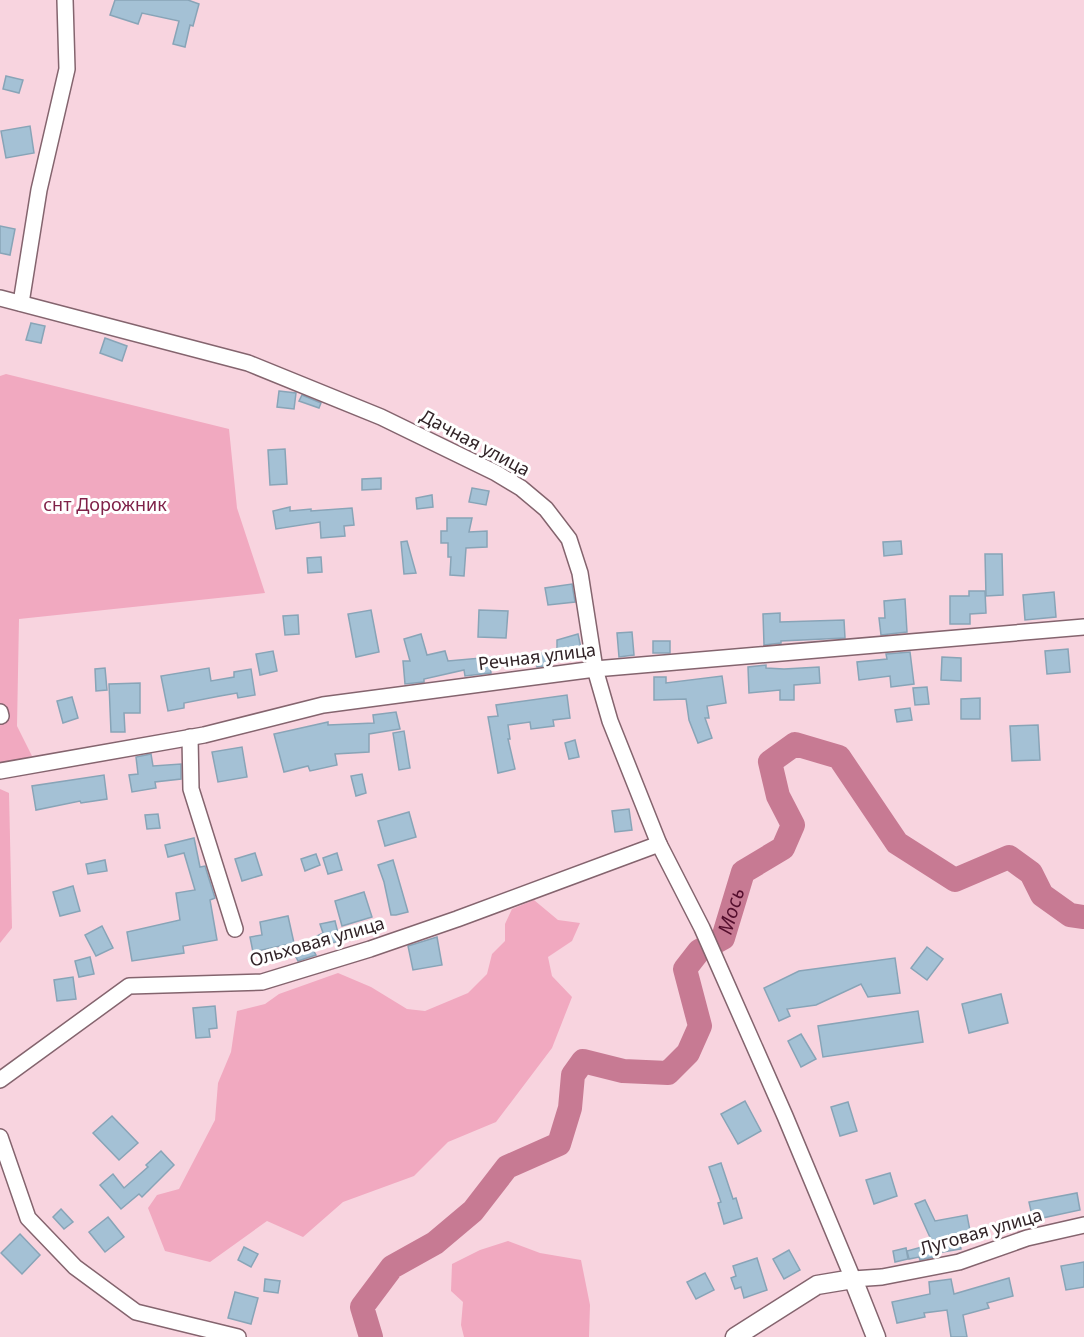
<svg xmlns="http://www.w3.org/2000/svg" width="1084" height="1337" viewBox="0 0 1084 1337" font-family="'Noto Sans',sans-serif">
<rect width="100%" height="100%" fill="#f8d4df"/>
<g fill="#f1a9c0">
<path d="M6,374L229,429L237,508L265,593L19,619L17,726L32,756L9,762H0V376Z"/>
<path d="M0,789L9,793L12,928L0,943Z"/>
<path d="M534,900L558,920L580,923L572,941L548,957L552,976L572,997L552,1048L496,1122L448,1142L414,1176L343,1202L303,1237L267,1221L210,1262L165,1251L148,1208L157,1195L179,1189L215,1120L218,1083L231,1052L237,1011L265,1004L279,994L338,973L371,987L407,1009L425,1011L468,993L487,974L492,954L505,941V924L512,909Z"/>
<path d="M508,1241L540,1253L581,1260L590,1305L589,1337H464L461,1325L463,1302L451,1291L452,1264L480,1250Z"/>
</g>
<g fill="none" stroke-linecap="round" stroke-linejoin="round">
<path stroke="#c77a93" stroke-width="24" id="s1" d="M371,1337L362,1307L392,1267L435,1243L473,1211L507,1167L559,1144L570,1108L573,1075L583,1061L623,1071L668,1073L688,1053L700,1026L685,969L699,951L723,938L743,872L783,848L793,825L778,796L770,762L795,744L839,757L897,843L955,880L1009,857L1031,873L1042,895L1070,915L1084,917"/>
</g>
<g fill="#a4c1d5" stroke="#88a4b7" stroke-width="1.5">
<path d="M115,0H188L199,4L193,26L190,25L185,47L173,44L179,21L142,13L138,24L110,15Z"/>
<path d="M6,76L23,80L19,93L3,89Z"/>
<path d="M30,126L34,153L6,158L1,131Z"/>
<path d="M0,226L15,229L10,255L0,253Z"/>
<path d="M31,323L45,326L41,343L26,340Z"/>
<path d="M105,338L127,346L122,361L100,353Z"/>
<path d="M279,391L296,393L294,409L277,407Z"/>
<path d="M302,395L321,403L319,408L299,401Z"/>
<path d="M285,449L287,484L270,485L268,450Z"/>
<path d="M381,478V489L362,490V479Z"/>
<path d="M472,488L489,491L486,505L469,502Z"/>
<path d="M432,495L433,507L417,509L416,498Z"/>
<path d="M290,507V511L311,509V511L352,508L354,525L344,526L345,536L321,538L320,522L276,529L273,511Z"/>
<path d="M447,518H472L469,532L487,531V547L466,548L464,576L450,575L451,557H448V543H441V531H447Z"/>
<path d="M407,541L416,573L404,574L401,542Z"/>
<path d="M901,541L902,554L884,556L883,542Z"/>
<path d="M985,554H1002L1003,595L986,596Z"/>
<path d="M321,557L322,572L308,573L307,558Z"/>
<path d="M572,584L575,602L548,605L545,588Z"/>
<path d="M969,591H985L986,613L970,614V624H950V596H969Z"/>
<path d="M1054,592L1056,617L1025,620L1023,595Z"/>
<path d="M905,599L907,632L881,635L879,618H885L884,601Z"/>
<path d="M371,610L379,652L356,657L348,614Z"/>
<path d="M479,610L508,611L506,638L478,637Z"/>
<path d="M780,613V622L844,620L845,638L781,641V643L764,645L763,614Z"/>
<path d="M298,615L299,634L285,635L283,616Z"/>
<path d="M632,632L634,655L619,657L617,633Z"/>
<path d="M421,634L427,655L445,651L448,661L492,657L493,664H490L491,673L465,676L464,670L424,679V682L405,684L403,661H410L404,639Z"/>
<path d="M578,634L581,648L557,654V640Z"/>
<rect x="653" y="641" width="17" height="12"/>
<path d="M1068,649L1070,672L1047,674L1045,651Z"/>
<path d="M273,651L277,671L260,675L256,654Z"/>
<path d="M549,652L551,665L537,667L535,654Z"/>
<path d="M910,652L914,684L891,687L890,676L859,680L857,662L887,659L886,654Z"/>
<path d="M942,657L961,658V681L941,680Z"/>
<path d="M766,665V668L784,669L819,667L820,683L794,685V700H780V690L749,693L748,667Z"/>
<path d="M105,668L107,690L96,691L95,669Z"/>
<path d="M209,668L211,681L234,677V672L251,669L255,695L238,698L237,693L220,696L184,703V708L168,711L161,676Z"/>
<path d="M722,676L726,703L707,706L709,718H705L712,738L698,743L689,720L686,699L654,700V677H666V683Z"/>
<path d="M140,683V713H124L125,732H111L109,684Z"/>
<path d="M927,687L929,704L915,705L913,688Z"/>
<path d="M567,695L570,718L553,720L554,726L531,729L530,722L508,725L510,739H508L515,769L498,773L488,717L498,716L496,705Z"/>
<path d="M72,697L78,718L63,723L57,701Z"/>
<path d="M980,698V719H961V699Z"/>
<path d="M910,708L912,720L897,722L895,710Z"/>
<path d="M396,712L400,729L369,734V752L335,754L337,765L310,771L308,766L284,772L274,734L328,722V725L374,723L373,715Z"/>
<path d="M1038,725L1040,760L1012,761L1010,726Z"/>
<path d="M404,731L410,768L399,770L393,733Z"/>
<path d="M575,740L579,757L569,759L565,743Z"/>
<path d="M242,747L247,777L218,782L212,752Z"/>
<path d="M151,754L153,766L181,764V779L155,782L156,788L132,792L129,775L138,774L136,757Z"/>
<path d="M362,774L366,793L356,796L351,776Z"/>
<path d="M104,775L107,799L81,803L80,801L36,810L32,786Z"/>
<path d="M629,809L632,830L615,832L612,811Z"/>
<path d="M409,812L416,837L385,846L378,821Z"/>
<path d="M158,814L160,828L147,829L145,815Z"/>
<path d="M194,838L200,867L205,866L215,898L210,900L217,940L183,946L184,953L132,961L127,932L180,920L176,893L195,890L184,853L168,857L165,845Z"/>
<path d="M255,853L262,875L242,881L235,859Z"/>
<path d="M337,853L342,870L328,874L323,858Z"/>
<path d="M316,854L320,865L305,871L301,859Z"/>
<path d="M105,860L107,871L88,874L86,864Z"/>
<path d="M393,860L408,912L396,915H391L384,882L378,865Z"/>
<path d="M73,886L80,911L60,916L53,892Z"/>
<path d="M364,892L372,917L342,926L335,901Z"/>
<path d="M288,916L294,943L253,952L250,937L262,935L260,922Z"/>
<path d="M335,921L340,941L312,948L316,955L298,961L292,949L323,933L320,924Z"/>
<path d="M102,926L113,948L96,956L85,935Z"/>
<path d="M437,937L442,965L413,970L408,946Z"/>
<path d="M927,947L943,959L927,980L911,968Z"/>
<path d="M90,957L94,974L79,977L75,961Z"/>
<path d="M895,958L900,993L868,997L861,984L816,1005L787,1009L790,1016L779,1021L764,988L799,971Z"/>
<path d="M73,977L76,999L57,1001L54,980Z"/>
<path d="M1001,994L1008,1023L969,1033L962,1004Z"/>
<path d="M215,1006L217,1028L209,1029L210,1037L196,1038L193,1008Z"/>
<path d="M918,1011L923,1042L823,1057L818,1026Z"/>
<path d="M801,1034L816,1059L801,1067L788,1041Z"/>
<path d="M745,1101L761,1131L738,1144L721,1114Z"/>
<path d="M848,1102L857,1131L840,1136L831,1107Z"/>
<path d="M112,1116L138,1143L119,1160L93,1133Z"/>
<path d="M161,1151L174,1165L142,1197L139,1194L121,1209L100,1185L113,1174L124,1188L148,1167L146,1165Z"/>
<path d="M721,1163L733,1199L736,1198L742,1218L724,1224L718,1203L721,1202L709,1167Z"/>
<path d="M890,1173L897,1196L874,1204L866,1180Z"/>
<path d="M1077,1193L1080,1210L1033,1220L1029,1202Z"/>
<path d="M925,1200L935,1221L967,1215L972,1241L960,1244L961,1249L937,1253L938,1256L920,1260L919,1257L909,1259L907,1251L933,1244L915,1204Z"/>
<path d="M61,1209L73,1222L64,1229L53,1217Z"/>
<path d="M108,1217L124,1237L105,1252L89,1232Z"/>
<path d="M20,1234L40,1255L22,1274L1,1253Z"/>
<path d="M244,1247L258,1254L251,1267L238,1260Z"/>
<path d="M906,1248L908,1259L895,1262L893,1251Z"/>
<path d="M789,1250L800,1270L784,1279L773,1259Z"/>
<path d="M757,1258L767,1290L744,1298L741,1287L735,1289L731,1278L736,1276L733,1266Z"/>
<path d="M1084,1262V1287L1066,1290L1061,1266Z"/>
<path d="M705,1273L714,1290L696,1299L687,1282Z"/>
<path d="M1009,1278L1013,1296L987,1303L989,1308L963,1315L967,1337H951L947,1310L924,1313L925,1317L897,1323L892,1302L930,1294L929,1282L951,1279L954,1294Z"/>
<path d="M265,1279L280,1281L278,1293L264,1291Z"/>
<path d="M235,1292L258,1298L251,1324L228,1318Z"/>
</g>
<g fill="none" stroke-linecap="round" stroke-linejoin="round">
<g stroke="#84646e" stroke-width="18">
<g id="minor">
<path d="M0,298L248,363L381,417L496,473L521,488L546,509L569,539L580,573L595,669L610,721L659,844L702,928L785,1116L853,1279L882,1277L959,1262L1027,1238L1084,1225"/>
<path d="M21,303L39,190L67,69L65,0"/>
<path d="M0,712L1,716"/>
<path d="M190,737L191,789L235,929"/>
<path d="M0,771L204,735L323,705L595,669L1084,627"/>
<path d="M0,1080L129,986L262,982L370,949L457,919L659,844"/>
<path d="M0,1137L28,1218L75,1267L136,1312L238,1337"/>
</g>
</g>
<g stroke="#84646e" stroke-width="21">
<path id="tertiary" d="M735,1337L817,1285L853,1279L876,1337"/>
</g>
<use href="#minor" stroke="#fff" stroke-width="15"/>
<use href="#tertiary" stroke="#fff" stroke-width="18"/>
</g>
<g text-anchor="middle" stroke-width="6" stroke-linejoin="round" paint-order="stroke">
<g font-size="18" fill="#322428" stroke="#fff">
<text transform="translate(475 443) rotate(28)" y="6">Дачная улица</text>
<text transform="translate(537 657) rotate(-7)" y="6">Речная улица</text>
<text transform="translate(317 942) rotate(-16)" y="6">Ольховая улица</text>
<text transform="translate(981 1232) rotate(-16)" y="6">Луговая улица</text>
</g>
<g font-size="18" fill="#7f2249" stroke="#fff">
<text x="105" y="511">снт Дорожник</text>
</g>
<g font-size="20" font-style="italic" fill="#540e2d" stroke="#fff">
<text dy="7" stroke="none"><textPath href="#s1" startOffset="662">Мось</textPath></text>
</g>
</g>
</svg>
